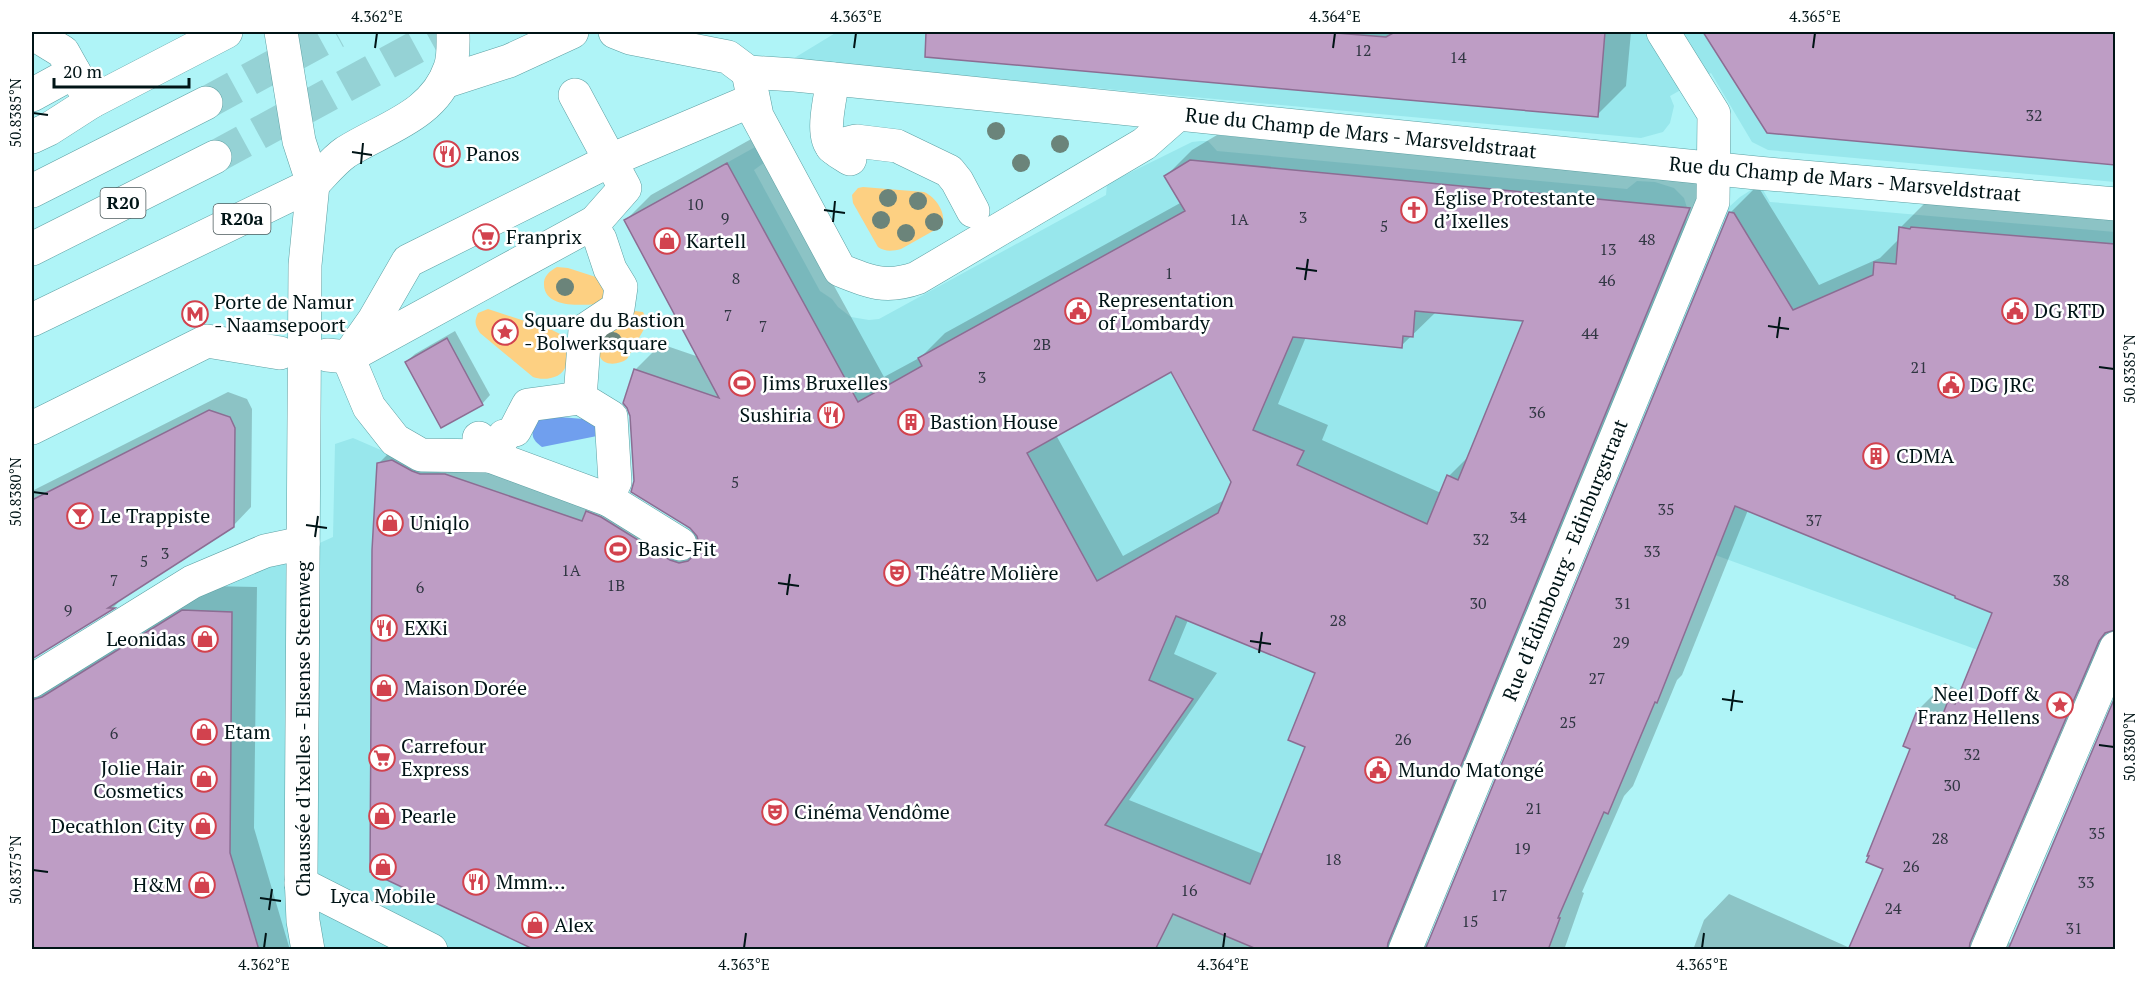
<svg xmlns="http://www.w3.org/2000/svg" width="2147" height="981" viewBox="0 0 2147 981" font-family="'PT Serif',serif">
<rect width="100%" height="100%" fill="#aff4f7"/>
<g fill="#98e7ec">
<path d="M837,32H2115V182L1768,150L1752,142L1711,73L1670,96L1674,106L1670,123L1663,132L1641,138L791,60Z"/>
<path d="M1201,141H1208L1217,151L1627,189L1637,181L1655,182L1674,188L1684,198L1688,211L1685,229L1721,220L1729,207L1740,197L1751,190H1763L1770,202L2115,232V612L2081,692L1978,650L1715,555L1613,512L1577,500L1390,949H1259L1173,914L1155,950L32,949V695L193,600L333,537L335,444L353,438L404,460L676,555L725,410L624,220L757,146L765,162L754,170L820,291L832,299L838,307L851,317L869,320L879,319L1106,195L1107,184L1192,142Z"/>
</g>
<g fill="#fdd082">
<path d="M863,187L924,192C936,197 947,214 942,226L901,249C893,251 885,252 878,247L853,203L852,195L858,188Z"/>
<path d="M557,267L568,268L602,279L606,304C589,304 545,311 544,285C543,276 550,271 557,267Z"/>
<path d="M488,309L552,330L560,334L568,346C568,352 568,359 566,365C563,379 543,381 533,377L480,333C475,325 474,322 478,313Z"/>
<path d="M635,311L643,312L648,322L627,359C619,365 602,367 599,354C598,349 599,343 599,339Z"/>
</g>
<path fill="#709fee" d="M547,416L596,420L597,436L542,447C531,439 531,434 535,422Z"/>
<g fill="#0003" fill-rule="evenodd">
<path d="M955,32H1631L1626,86L1597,115L961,59Z"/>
<path d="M1706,32H2116V163L1768,132Z"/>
<path d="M1217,135L1715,183L1424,942L1430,943L1730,213L1756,187L1759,188L1819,285L1880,258L1899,239L1900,228L1926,202L2116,217V633L2005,942L2012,943L2116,701V950H1693L1704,920L1729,894L1850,948L1885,868L1919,709L1945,683L1960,691L1994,612L1957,595L1748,510L1682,675L1677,680L1633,786L1624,796L1582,892L1584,893L1564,950H538L378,464L404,438L627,492L698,536L635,481V370L661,344L699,357L626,220L651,195L753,138L884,377L921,357L945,333L1182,202L1166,176L1192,150ZM1436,312L1525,320L1469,456L1449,476L1441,493L1322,440L1328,425L1278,404L1306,337L1401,346ZM1172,370L1233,482L1226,499L1123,556L1056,435ZM1188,620L1317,673L1307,746L1263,854L1129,800L1217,673L1174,654Z"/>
<path d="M455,331L490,395L482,404L442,426L406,362L415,354Z"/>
<path d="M228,392L247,399L252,409L251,507L233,526L126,594L114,607L32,657V491Z"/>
<path d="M209,586L257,587L254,828L290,950H32V687Z"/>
</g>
<g fill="#be9dc5" stroke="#8c6d93" stroke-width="1.5" fill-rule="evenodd">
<path d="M926,32H1323L1386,37L1395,32H1605L1598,117L925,57Z"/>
<path d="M1703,32H2115V165L1767,133Z"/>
<path d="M1190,160L1690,208L1388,943L1387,950H1259L1173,914L1155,950H535L370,872L372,550L377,463L392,460L412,471L420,474H445L582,521L586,511L601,517L670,560L679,563L688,561L696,553L699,544L697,536L690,528L631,492L634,481L630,416L627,408L623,403L634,369L719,398L624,220L727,163L858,402L922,366L918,358L1185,211L1164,176ZM1415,311L1523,321L1458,480L1447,475L1427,524L1297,465L1304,451L1253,430L1293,337L1402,348L1403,336L1413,337ZM1171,372L1231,482L1218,513L1097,581L1027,453ZM1176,616L1315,673L1288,740L1305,747L1250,884L1105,825L1193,699L1149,680Z"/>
<path d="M1729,212L1734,213L1793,310L1873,275L1874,262L1896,264L1899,227L1910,229L1911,227L2115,244V630L2105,633L2099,641L1970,943L1969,950H1848L1883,869L1866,862L1869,856H1867L1910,749L1903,746L1918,708L1941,719L1948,701L1955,704L1992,613L1955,598V596L1735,506L1657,703L1655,702L1608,814L1604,812L1558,918H1560L1548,950H1425Z"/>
<path d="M447,338L483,405L441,428L405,362Z"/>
<path d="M209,410L230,417L235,428L234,527L108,608H115L32,659V500Z"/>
<path d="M182,610L232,612L230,853L259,950H32V700L42,697Z"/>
<path d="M2115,697V950H2008Z"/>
</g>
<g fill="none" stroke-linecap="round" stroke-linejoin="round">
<g stroke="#95d2d5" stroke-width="33" stroke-dasharray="33 16" stroke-linecap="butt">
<path d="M206,103L336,32"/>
<path d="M215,157L444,32"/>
</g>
<g stroke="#5c9fa2" stroke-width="34">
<g id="minor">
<path d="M615,32L630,38L728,57L748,72L795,75L1757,173L2116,204"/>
<path d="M32,33L63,52L91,102"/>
<path d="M748,72L757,116L840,270C869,282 886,289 917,278L1144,144L1177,115"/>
<path d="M833,79C831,95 821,132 831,145C835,151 844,155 850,159"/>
<path d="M32,95L74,72"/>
<path d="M575,95L625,188L595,222L596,229"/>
<path d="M832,147L856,141L897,146L949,171L957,181L973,211"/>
<path d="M600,239L610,269L621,287L618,308L585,330L580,398L611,417L615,482"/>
<path d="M327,355L348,357L374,320L408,261L611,160L741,105"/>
<path d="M32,428L207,341L280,353"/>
<path d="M515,430L528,405L580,398"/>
<path d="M504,436L490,456L421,455L395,440L369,407L348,357L595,222"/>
<path d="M479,438L490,456L609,500"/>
<path d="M612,491L609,500L680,544"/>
<path d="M32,681L192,582L265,551L303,543"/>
<path d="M301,884L431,950"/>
<path d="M308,950L303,921L301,874L305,265L313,184"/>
<path d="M1405,950L1713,202L1714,114L1663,32"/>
<path d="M1987,950L2116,648"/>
</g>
</g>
<g stroke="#5c9fa2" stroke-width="34">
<g id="major">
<path d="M281,32L299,141L313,184"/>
<path d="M444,82L509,61L572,32"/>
<path d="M32,137L49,129L91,102L226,32"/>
<path d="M32,320L313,184C323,174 334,160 346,152C384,128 434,116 450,68C454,57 453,43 453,32"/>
</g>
</g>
<g stroke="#5c9fa2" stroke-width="34">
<g id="highway">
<path d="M32,191L206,103"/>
<path d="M32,249L215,157"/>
</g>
</g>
<use href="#minor" stroke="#fff" stroke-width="33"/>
<use href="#major" stroke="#fff" stroke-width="33"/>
<use href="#highway" stroke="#fff" stroke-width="33"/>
</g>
<g fill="#6b847a">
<circle cx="996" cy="131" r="9"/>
<circle cx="1060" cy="144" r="9"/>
<circle cx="1021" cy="163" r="9"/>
<circle cx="888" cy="198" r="9"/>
<circle cx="918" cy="201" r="9"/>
<circle cx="881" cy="220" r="9"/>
<circle cx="934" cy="222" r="9"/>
<circle cx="906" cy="233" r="9"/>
<circle cx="565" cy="287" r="9"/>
<circle cx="613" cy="341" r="9"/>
</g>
<path fill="none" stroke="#001416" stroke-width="2" d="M375,48L377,33M854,48L856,33M1333,48L1335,33M1813,48L1815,33M33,113L48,115M352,152L372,155M361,164L363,143M824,210L845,213M833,222L835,201M1296,268L1317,271M1305,280L1308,259M1768,326L1789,329M1777,338L1780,317M2099,367L2114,369M33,492L48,494M306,525L327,528M315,537L318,516M778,583L799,586M787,595L790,574M1250,641L1271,644M1259,653L1262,632M1722,699L1743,702M1731,711L1734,690M2099,745L2114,747M33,870L48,872M260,898L281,901M269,910L272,889M264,948L266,933M744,948L746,933M1223,948L1225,933M1702,948L1704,933"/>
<defs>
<g id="restaurant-ring" transform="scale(1.35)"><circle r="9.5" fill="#fff" stroke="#d2424e" stroke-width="1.5"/><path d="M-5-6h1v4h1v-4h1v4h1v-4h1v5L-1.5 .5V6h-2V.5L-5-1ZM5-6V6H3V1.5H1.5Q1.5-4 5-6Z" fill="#d2424e"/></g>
<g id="church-ring" transform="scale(1.35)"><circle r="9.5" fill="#fff" stroke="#d2424e" stroke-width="1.5"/><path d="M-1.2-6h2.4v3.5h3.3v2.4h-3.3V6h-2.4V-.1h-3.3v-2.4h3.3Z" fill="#d2424e"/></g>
<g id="supermarket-ring" transform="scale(1.35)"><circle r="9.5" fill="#fff" stroke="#d2424e" stroke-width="1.5"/><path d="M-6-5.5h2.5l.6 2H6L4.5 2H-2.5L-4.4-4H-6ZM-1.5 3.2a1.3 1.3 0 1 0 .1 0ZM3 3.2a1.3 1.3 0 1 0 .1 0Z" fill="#d2424e"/></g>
<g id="shop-ring" transform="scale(1.35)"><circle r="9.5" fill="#fff" stroke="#d2424e" stroke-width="1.5"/><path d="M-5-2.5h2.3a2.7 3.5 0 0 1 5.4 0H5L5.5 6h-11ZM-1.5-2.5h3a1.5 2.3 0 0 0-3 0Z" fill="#d2424e"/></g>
<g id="civic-ring" transform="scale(1.35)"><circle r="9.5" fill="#fff" stroke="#d2424e" stroke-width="1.5"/><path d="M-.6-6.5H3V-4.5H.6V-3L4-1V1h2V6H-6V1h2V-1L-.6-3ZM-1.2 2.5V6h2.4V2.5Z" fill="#d2424e"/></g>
<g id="metro-ring" transform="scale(1.35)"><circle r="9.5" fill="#fff" stroke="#d2424e" stroke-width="1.5"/><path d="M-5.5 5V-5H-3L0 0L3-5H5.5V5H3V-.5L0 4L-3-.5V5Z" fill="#d2424e"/></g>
<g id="sight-ring" transform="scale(1.35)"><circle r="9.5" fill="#fff" stroke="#d2424e" stroke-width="1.5"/><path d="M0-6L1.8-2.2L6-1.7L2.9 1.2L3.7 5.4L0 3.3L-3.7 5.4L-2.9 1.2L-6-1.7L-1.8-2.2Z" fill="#d2424e"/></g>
<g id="stadium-ring" transform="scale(1.35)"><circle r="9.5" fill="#fff" stroke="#d2424e" stroke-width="1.5"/><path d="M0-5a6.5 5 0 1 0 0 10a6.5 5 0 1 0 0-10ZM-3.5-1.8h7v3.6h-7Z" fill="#d2424e"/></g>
<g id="building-ring" transform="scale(1.35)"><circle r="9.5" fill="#fff" stroke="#d2424e" stroke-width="1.5"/><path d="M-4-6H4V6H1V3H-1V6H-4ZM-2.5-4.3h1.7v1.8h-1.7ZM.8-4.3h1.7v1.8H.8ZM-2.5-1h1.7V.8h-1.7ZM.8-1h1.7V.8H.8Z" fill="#d2424e"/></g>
<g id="bar-ring" transform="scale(1.35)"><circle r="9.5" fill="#fff" stroke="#d2424e" stroke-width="1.5"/><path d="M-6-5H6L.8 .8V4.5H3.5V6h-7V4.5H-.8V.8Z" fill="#d2424e"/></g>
<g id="theatre-ring" transform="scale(1.35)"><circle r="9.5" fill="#fff" stroke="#d2424e" stroke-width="1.5"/><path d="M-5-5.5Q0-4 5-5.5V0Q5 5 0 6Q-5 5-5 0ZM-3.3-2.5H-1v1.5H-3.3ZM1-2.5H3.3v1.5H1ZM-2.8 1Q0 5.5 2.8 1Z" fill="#d2424e"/></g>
</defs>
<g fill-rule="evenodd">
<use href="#restaurant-ring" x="447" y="154"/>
<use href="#church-ring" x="1414" y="210"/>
<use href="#supermarket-ring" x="486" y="237"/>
<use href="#shop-ring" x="667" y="241"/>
<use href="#civic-ring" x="1078" y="311"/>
<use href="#civic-ring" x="2015" y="311"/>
<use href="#metro-ring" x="195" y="314"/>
<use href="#sight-ring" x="505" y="332"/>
<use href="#stadium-ring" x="742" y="383"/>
<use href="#civic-ring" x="1951" y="385"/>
<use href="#restaurant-ring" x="831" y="415"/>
<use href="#building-ring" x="911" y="422"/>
<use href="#building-ring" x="1876" y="456"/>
<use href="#bar-ring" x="80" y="516"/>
<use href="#shop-ring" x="390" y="523"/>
<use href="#stadium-ring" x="618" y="549"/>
<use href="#theatre-ring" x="897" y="573"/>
<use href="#restaurant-ring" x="384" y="628"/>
<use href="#shop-ring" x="205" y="639"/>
<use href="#shop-ring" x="384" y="688"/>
<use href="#sight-ring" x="2060" y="705"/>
<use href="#shop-ring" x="204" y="732"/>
<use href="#supermarket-ring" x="382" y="758"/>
<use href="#civic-ring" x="1378" y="770"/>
<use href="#shop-ring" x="204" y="779"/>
<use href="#theatre-ring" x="775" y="812"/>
<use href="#shop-ring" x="382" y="816"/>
<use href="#shop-ring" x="203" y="826"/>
<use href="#shop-ring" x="383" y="867"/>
<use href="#restaurant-ring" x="476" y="882"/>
<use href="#shop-ring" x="202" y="885"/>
<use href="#shop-ring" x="535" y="925"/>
</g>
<g text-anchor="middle" stroke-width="5" stroke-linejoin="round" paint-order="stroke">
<g font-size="16" fill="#303642">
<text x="1363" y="56">12</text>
<text x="1458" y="63">14</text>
<text x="2034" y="121">32</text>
<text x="695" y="210">10</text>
<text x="1303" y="223">3</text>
<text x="725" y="224">9</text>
<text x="1239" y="225">1A</text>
<text x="1384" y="232">5</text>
<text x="1647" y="245">48</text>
<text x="1608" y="255">13</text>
<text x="1169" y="279">1</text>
<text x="736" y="284">8</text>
<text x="1607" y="286">46</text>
<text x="728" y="321">7</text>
<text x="763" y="332">7</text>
<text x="1590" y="339">44</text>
<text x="1042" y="350">2B</text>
<text x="1919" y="373">21</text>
<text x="982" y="383">3</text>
<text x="1537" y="418">36</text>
<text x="735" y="488">5</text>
<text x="1666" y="515">35</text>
<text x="1518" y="523">34</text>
<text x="1814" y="526">37</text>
<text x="1481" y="545">32</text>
<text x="1652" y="557">33</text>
<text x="165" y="559">3</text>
<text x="144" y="567">5</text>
<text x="571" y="576">1A</text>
<text x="114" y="586">7</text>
<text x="2061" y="586">38</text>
<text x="616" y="591">1B</text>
<text x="420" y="593">6</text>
<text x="1478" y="609">30</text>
<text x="1623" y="609">31</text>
<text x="68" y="616">9</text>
<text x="1338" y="626">28</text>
<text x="1621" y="648">29</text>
<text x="1597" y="684">27</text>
<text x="1568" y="728">25</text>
<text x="114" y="739">6</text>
<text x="1403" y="745">26</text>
<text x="1972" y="760">32</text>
<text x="1952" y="791">30</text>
<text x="1534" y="814">21</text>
<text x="2097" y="839">35</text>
<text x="1940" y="844">28</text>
<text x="1522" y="854">19</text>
<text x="1333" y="865">18</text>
<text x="1911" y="872">26</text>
<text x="2086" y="888">33</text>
<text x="1189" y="896">16</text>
<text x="1499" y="901">17</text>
<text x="1893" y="914">24</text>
<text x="1470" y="927">15</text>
<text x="2074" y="934">31</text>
</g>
<g fill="#fff" stroke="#4c5a5c" stroke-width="1.5">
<rect x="100.5" y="188" width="45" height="30" rx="4.5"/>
<rect x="213.5" y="204" width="57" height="30" rx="4.5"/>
</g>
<g font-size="18" font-weight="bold" fill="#001416">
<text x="123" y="209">R20</text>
<text x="242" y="225">R20a</text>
</g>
<g font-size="20" fill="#001416" stroke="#fff">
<text transform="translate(1361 133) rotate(6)" y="7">Rue du Champ de Mars - Marsveldstraat</text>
<text transform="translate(1845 179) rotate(5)" y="7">Rue du Champ de Mars - Marsveldstraat</text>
<text transform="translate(1565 560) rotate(-68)" y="7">Rue d'Édimbourg - Edinburgstraat</text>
<text transform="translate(303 729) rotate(-90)" y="7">Chaussée d'Ixelles - Elsense Steenweg</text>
</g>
<g font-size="20" fill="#001416" stroke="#fff" text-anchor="start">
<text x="466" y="161">Panos</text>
<text x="1434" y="205">Église Protestante<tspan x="1434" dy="23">d’Ixelles</tspan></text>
<text x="506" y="244">Franprix</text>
<text x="686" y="248">Kartell</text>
<text x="1098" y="307">Representation<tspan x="1098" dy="23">of Lombardy</tspan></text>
<text x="214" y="309">Porte de Namur<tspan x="214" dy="23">- Naamsepoort</tspan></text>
<text x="2034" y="318">DG RTD</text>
<text x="524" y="327">Square du Bastion<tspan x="524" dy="23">- Bolwerksquare</tspan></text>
<text x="762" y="390">Jims Bruxelles</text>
<text x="1970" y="392">DG JRC</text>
<text x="812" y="422" text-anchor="end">Sushiria</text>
<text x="930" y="429">Bastion House</text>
<text x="1896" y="463">CDMA</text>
<text x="100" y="523">Le Trappiste</text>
<text x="410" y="530">Uniqlo</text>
<text x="638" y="556">Basic-Fit</text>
<text x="916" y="580">Théâtre Molière</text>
<text x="404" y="635">EXKi</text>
<text x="186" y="646" text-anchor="end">Leonidas</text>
<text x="404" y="695">Maison Dorée</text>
<text x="2040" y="701" text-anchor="end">Neel Doff &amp;<tspan x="2040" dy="23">Franz Hellens</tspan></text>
<text x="224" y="739">Etam</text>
<text x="401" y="753">Carrefour<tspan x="401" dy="23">Express</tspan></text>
<text x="184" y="775" text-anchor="end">Jolie Hair<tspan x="184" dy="23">Cosmetics</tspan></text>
<text x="1398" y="777">Mundo Matongé</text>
<text x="794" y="819">Cinéma Vendôme</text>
<text x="401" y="823">Pearle</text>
<text x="184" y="833" text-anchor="end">Decathlon City</text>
<text x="496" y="889">Mmm...</text>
<text x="182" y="892" text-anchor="end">H&amp;M</text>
<text x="383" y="903" text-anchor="middle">Lyca Mobile</text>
<text x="554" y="932">Alex</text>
</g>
</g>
<rect width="2147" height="981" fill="none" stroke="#ffffff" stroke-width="66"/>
<path d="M54 78v9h135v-9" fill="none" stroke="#001416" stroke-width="3"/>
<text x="63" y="78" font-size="18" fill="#001416" stroke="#ffffff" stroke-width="4.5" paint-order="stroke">20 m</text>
<rect x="33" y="33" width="2081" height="915" fill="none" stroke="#001416" stroke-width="2"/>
<g font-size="15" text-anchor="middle" fill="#001416">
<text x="377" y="22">4.362°E</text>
<text x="856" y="22">4.363°E</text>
<text x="1335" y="22">4.364°E</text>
<text x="1815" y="22">4.365°E</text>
<text transform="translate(16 113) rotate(-90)" y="5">50.8385°N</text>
<text transform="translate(2130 369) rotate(-90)" y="5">50.8385°N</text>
<text transform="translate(16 492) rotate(-90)" y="5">50.8380°N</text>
<text transform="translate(2130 747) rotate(-90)" y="5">50.8380°N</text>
<text transform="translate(16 870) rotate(-90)" y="5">50.8375°N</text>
<text x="264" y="970">4.362°E</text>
<text x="744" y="970">4.363°E</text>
<text x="1223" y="970">4.364°E</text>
<text x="1702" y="970">4.365°E</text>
</g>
</svg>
